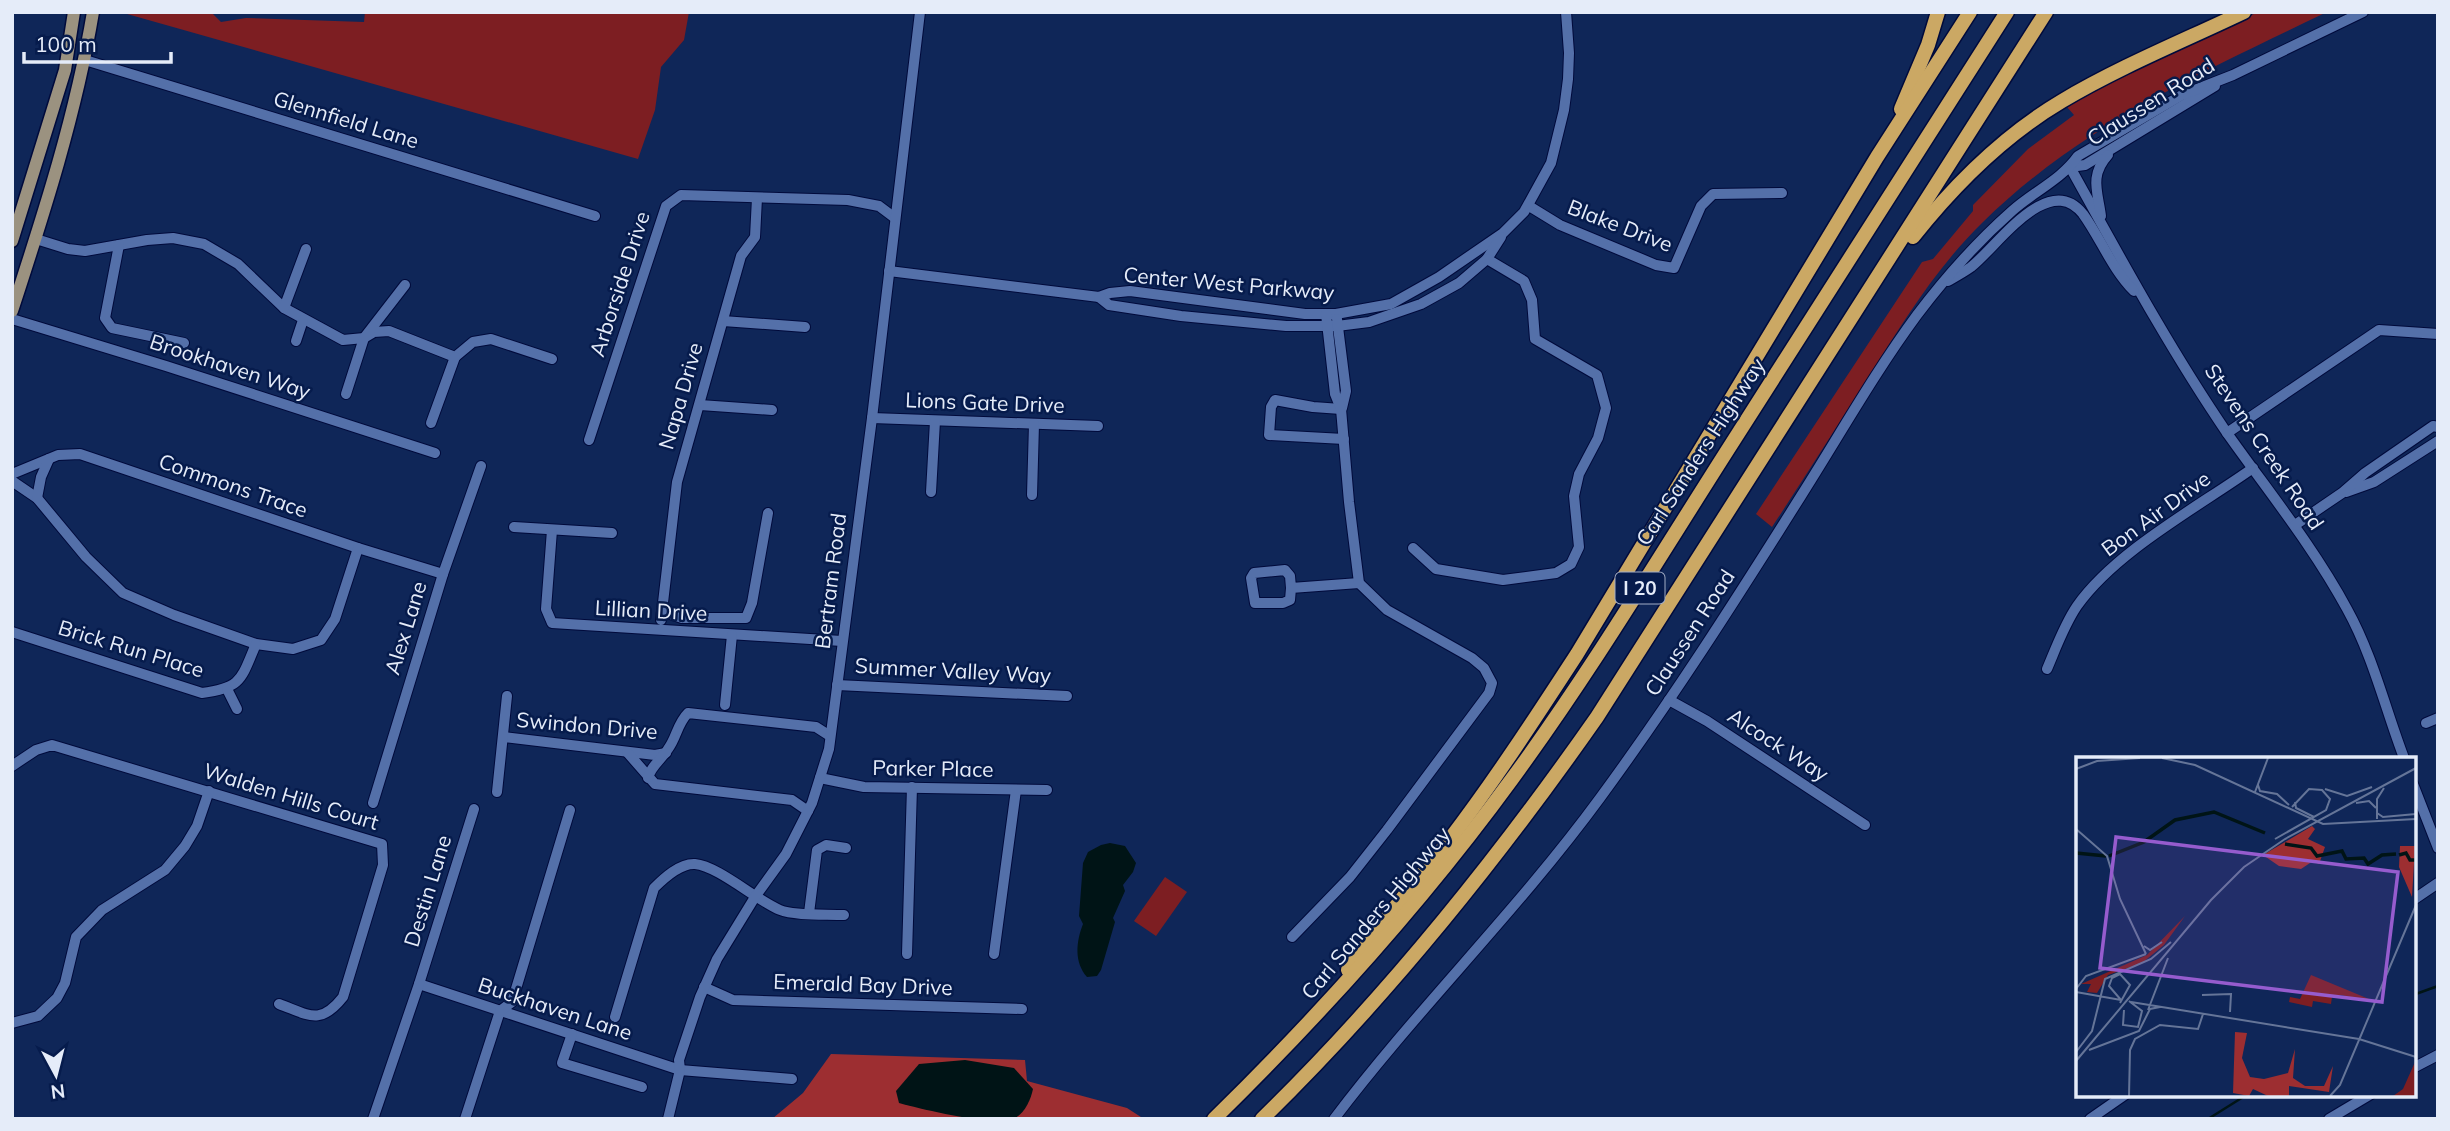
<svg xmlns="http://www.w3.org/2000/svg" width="2450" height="1131" viewBox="0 0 2450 1131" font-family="Mulish,sans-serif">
<rect width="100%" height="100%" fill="#0f2658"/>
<g fill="#7d1e22">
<path d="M120,12H211L221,22L246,18L364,22L365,12H689L684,40L661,67L655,110L638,159Z"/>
<path d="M2258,12H2327C2205,71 2080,126 1982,223C1936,268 1903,322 1869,376C1837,426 1805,477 1772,527L1756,514L1922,262L1933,259L1973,211V205L2028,149L2074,115L2067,107L2096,87Z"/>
<path d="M1165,877L1187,892L1156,936L1134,921Z"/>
</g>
<path fill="#9d2e31" d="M831,1054L1025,1060L1027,1081L1127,1108L1144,1119H772L803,1093Z"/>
<g fill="#001416">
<path d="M1110,843L1125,846L1136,863L1133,872L1123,885L1125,891L1113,918L1115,922L1101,970L1097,976L1087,977C1074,962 1076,942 1083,924L1079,916L1083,863L1088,852L1101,845Z"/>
<path d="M965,1060L1014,1068L1033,1089C1031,1099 1024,1116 1012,1119C987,1125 925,1110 899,1103L896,1091L919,1064Z"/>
</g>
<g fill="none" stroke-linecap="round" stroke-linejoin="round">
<g stroke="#001416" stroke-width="2.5">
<path d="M2413,995L2438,986"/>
<path d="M2208,1119L2248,1094"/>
</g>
<g stroke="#000a3b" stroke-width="12">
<g id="minor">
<path d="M85,60L595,216"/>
<path d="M2070,167C2120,257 2169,348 2227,433C2268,491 2313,546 2347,609C2373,656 2385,708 2404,758"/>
<path d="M2070,167L2085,165L2215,86"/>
<path d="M1529,206L1560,225L1656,265L1674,268L1701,206L1713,194L1782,193"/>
<path d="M2101,216C2098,192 2089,176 2108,155"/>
<path d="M36,239L68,249L85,251L147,240L173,238L204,244L238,264L284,308L343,340L364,338L374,332L389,331L455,357L473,342L491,339L552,359"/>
<path d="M119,245L105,318L112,328L184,343"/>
<path d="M889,271L1099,297L1110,293L1130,291L1305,314H1336L1391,304L1439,277L1503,233L1524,212L1551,163L1564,110L1568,79L1569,53L1566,12"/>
<path d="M1948,281C1955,277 1964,272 1971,267C1997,247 2048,170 2083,214C2101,239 2112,269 2134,291"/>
<path d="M1099,297L1109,305L1181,316L1286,326H1337L1369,322L1421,304L1459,283L1487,259L1501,237"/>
<path d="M284,308L306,249"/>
<path d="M12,319L166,366L435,453"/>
<path d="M1337,319L1346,391L1342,408"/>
<path d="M723,321L805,327"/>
<path d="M296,341L303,320"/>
<path d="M346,394L364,338L405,285"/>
<path d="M700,405L772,410"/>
<path d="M1341,409L1313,407L1275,400L1271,407L1269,435L1344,439"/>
<path d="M872,418L1098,426"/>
<path d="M431,423L455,357"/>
<path d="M2227,433L2379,330L2438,334"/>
<path d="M589,440L666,206L681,195L848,200L879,206L895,218"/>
<path d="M12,474L58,455L80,454L358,548L443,574"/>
<path d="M12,481L37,498L86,557L123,593L174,615L256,644L293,649L321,640L335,619L358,548"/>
<path d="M931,492L935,421"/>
<path d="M2346,492L2374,482L2438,441"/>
<path d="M1032,495L1034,424"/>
<path d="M37,498L41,477L49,459"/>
<path d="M2295,525L2342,493L2365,473L2433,426L2438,427"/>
<path d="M514,527L612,533"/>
<path d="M552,530L546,609L552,623L842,641"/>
<path d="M1413,548L1436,569L1503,580L1556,573L1571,564L1579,547L1574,496L1579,474L1598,438L1606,408L1597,375L1535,339L1532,300L1524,281L1487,259"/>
<path d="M1291,588L1290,576L1285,570L1254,573L1251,578L1255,603H1283L1290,600L1291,588L1359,583"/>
<path d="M662,611L682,618H746L752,603L768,513"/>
<path d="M661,620L677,482L741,256L755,237L757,198"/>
<path d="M12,632L202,693C242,688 241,679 256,644"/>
<path d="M2047,669C2056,648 2064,625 2077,606C2116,551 2198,507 2253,468"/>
<path d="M837,685L1067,696"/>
<path d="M227,689L237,709"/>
<path d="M1669,700L1707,721L1865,825"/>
<path d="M725,705L732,635"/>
<path d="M2426,723L2438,718"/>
<path d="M504,737L655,755L666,753"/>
<path d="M627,752L655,784L792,800L808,811"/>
<path d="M12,766L36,750L52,745L382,844L383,865L343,997C320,1026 309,1015 279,1004"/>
<path d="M648,778C650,767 662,759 668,749C677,737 677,724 688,713L816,727L830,736"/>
<path d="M820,778L864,787L1047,790"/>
<path d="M2413,784L2438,848"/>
<path d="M497,792L507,696"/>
<path d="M373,803L443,574L481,466"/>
<path d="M2413,900L2438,883"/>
<path d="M809,913L817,850L826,845L846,848"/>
<path d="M1292,937L1350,877L1387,830L1489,693L1492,683L1484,668L1472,658L1387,610L1359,583L1349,502L1341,409L1335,394L1326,314"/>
<path d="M907,954L912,787"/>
<path d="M994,954L1016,790"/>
<path d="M419,984L680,1070L792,1079"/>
<path d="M704,987L733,1000L1022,1009"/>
<path d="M615,1017L654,888C664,878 680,863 695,864C718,866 756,900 780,910C795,916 827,914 844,915"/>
<path d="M12,1023L38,1016L57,998L65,983L76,937L102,910L165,870L185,846L197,826L209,791"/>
<path d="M572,1034L562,1063L642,1087"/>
<path d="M2413,1068L2438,1055"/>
<path d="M373,1119L419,984L474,809"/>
<path d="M465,1119L500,1011L512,1002L570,810"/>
<path d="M668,1119L680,1070L679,1060L700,997L717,959L755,897L786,854L812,803L829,749L872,418L920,12"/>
<path d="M1334,1119C1418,1008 1518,910 1600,798C1672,700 1737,598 1801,496C1839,436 1875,372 1917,315C1945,278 1977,242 2012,211C2033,192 2061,180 2078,156L2182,95L2233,75L2363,12"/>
<path d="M2090,1119L2126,1094"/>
<path d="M2329,1119L2371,1094"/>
</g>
</g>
<g stroke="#000a3b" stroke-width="15">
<g id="major">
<path d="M12,241L65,70L74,12"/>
<path d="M12,311C44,213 76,114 93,12"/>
</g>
</g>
<g stroke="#000a3b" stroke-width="17">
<g id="highway">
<path d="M1901,109L1928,45L1938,12"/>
<path d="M1913,237C1955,184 2003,136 2062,101C2119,67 2183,41 2244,12"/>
<path d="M1348,970C1379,924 1416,883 1450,839C1495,780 1536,717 1577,654L1877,157L1970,12"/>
<path d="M1214,1119C1322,1013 1423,901 1512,779C1592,670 1661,554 1734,440C1825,297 1916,155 2007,12"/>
<path d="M1262,1119C1388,996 1497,860 1597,717L2046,12"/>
</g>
</g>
<use href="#minor" stroke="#5470a9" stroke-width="10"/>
<use href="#major" stroke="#9b9280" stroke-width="12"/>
<use href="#highway" stroke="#cba864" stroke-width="14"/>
</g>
<g text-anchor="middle" stroke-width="5" stroke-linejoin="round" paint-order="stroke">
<rect fill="#061b4c" stroke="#a2adc5" stroke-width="2" x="1615.5" y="572.5" width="49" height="31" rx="5"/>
<g font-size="19" font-weight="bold" fill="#e5ecf9">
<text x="1640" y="595">I 20</text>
</g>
<g font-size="21" fill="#e5ecf9" stroke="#061b4c">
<text transform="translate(2151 102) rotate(-32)" y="7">Claussen Road</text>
<text transform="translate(346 120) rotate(17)" y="7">Glennfield Lane</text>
<text transform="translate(1620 226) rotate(21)" y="7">Blake Drive</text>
<text transform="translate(620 284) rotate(-72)" y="7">Arborside Drive</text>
<text transform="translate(1229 284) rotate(5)" y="7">Center West Parkway</text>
<text transform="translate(230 367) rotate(18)" y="7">Brookhaven Way</text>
<text transform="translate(681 396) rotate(-74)" y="7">Napa Drive</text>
<text transform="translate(985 403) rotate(2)" y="7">Lions Gate Drive</text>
<text transform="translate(2264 447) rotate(56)" y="7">Stevens Creek Road</text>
<text transform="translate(1701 452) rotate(-57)" y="7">Carl Sanders Highway</text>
<text transform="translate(233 486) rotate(19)" y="7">Commons Trace</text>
<text transform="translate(2156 514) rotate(-36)" y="7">Bon Air Drive</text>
<text transform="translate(831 581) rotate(-83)" y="7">Bertram Road</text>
<text transform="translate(651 611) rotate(3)" y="7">Lillian Drive</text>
<text transform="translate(406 628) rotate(-73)" y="7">Alex Lane</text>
<text transform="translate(1690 633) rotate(-57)" y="7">Claussen Road</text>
<text transform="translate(131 649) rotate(17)" y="7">Brick Run Place</text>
<text transform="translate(953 671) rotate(3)" y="7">Summer Valley Way</text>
<text transform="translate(587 726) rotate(5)" y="7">Swindon Drive</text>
<text transform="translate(1778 745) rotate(33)" y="7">Alcock Way</text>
<text transform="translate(933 769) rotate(1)" y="7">Parker Place</text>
<text transform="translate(291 797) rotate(17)" y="7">Walden Hills Court</text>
<text transform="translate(428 891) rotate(-73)" y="7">Destin Lane</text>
<text transform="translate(1376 913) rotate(-50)" y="7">Carl Sanders Highway</text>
<text transform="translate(863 985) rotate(2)" y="7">Emerald Bay Drive</text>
<text transform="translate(555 1009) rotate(18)" y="7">Buckhaven Lane</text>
</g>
</g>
<g transform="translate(2076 757)">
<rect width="340" height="340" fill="#0f2658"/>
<path d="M109,159L88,188L66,206L32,218L21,236L11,235L15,227H5L71,198ZM235,218L293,242V244L265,238L256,240L255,247L237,244L236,250L213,245L214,240L224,242ZM339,305V339H317L327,332Z" fill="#7d1e22"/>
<path d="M236,69L239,72L232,82L249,90L243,107L237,104L225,112L203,109L187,98ZM324,89H339L336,140L323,110ZM159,275L171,276L166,301L174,320L188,322L212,316L219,292L217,321L229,329H248L257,309L253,335L213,329V339H192L177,332L173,339L157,336Z" fill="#9d2e31"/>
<path fill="none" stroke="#001416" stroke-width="3.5" d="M209,87L235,91L241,99L266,94L270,102L288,101L292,107L306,98L320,97M0,96L30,99M323,98L330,96L334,103H340M33,99L68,85L99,63L138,55L189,76"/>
<path fill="none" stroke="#657598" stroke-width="2" d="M86,1L119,8L247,67L340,62M0,12L21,4L64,1M182,28L184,34L201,37L213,48M249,32L271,39L296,30M179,35L192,1M219,45L220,51L238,60M280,46L293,44L300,51M301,56L307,60L340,57M301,62V42L308,31M0,72L31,99L44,142L70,197M199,82L250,53L254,42L246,33L233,32L216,50M68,189L74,193L86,185M0,232L10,219L70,197M0,235L45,243M126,238L155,237L154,255M55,245L283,282L340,300M44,246L54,228L44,217L36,221L33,229L45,243M48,253L47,268L62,270L66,254L53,244M72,253L92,201M13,293L63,274L74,252L84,250M0,295L16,274L29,222L75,202L95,185M0,304L135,143L168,110L209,82L340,11M53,339L54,293L59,282L84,268L122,272L127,257M254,339L264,328L340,148"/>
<path fill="#965cce" fill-opacity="0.15" stroke="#965cce" stroke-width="3.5" d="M40,80L322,115L306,245L24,211Z"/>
<rect width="340" height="340" fill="none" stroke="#e5ecf9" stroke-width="3.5"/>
</g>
<rect width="2450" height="1131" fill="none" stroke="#e5ecf9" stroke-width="28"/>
<g transform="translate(56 1075) rotate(173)" stroke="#061b4c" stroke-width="5" paint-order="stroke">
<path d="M0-5L12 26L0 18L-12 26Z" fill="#e5ecf9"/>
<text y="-10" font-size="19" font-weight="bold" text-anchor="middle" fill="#e5ecf9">N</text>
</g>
<path d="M24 52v10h147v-10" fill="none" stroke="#e5ecf9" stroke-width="3.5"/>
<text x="35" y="52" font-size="21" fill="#e5ecf9" stroke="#061b4c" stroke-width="5" paint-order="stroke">100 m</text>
</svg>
